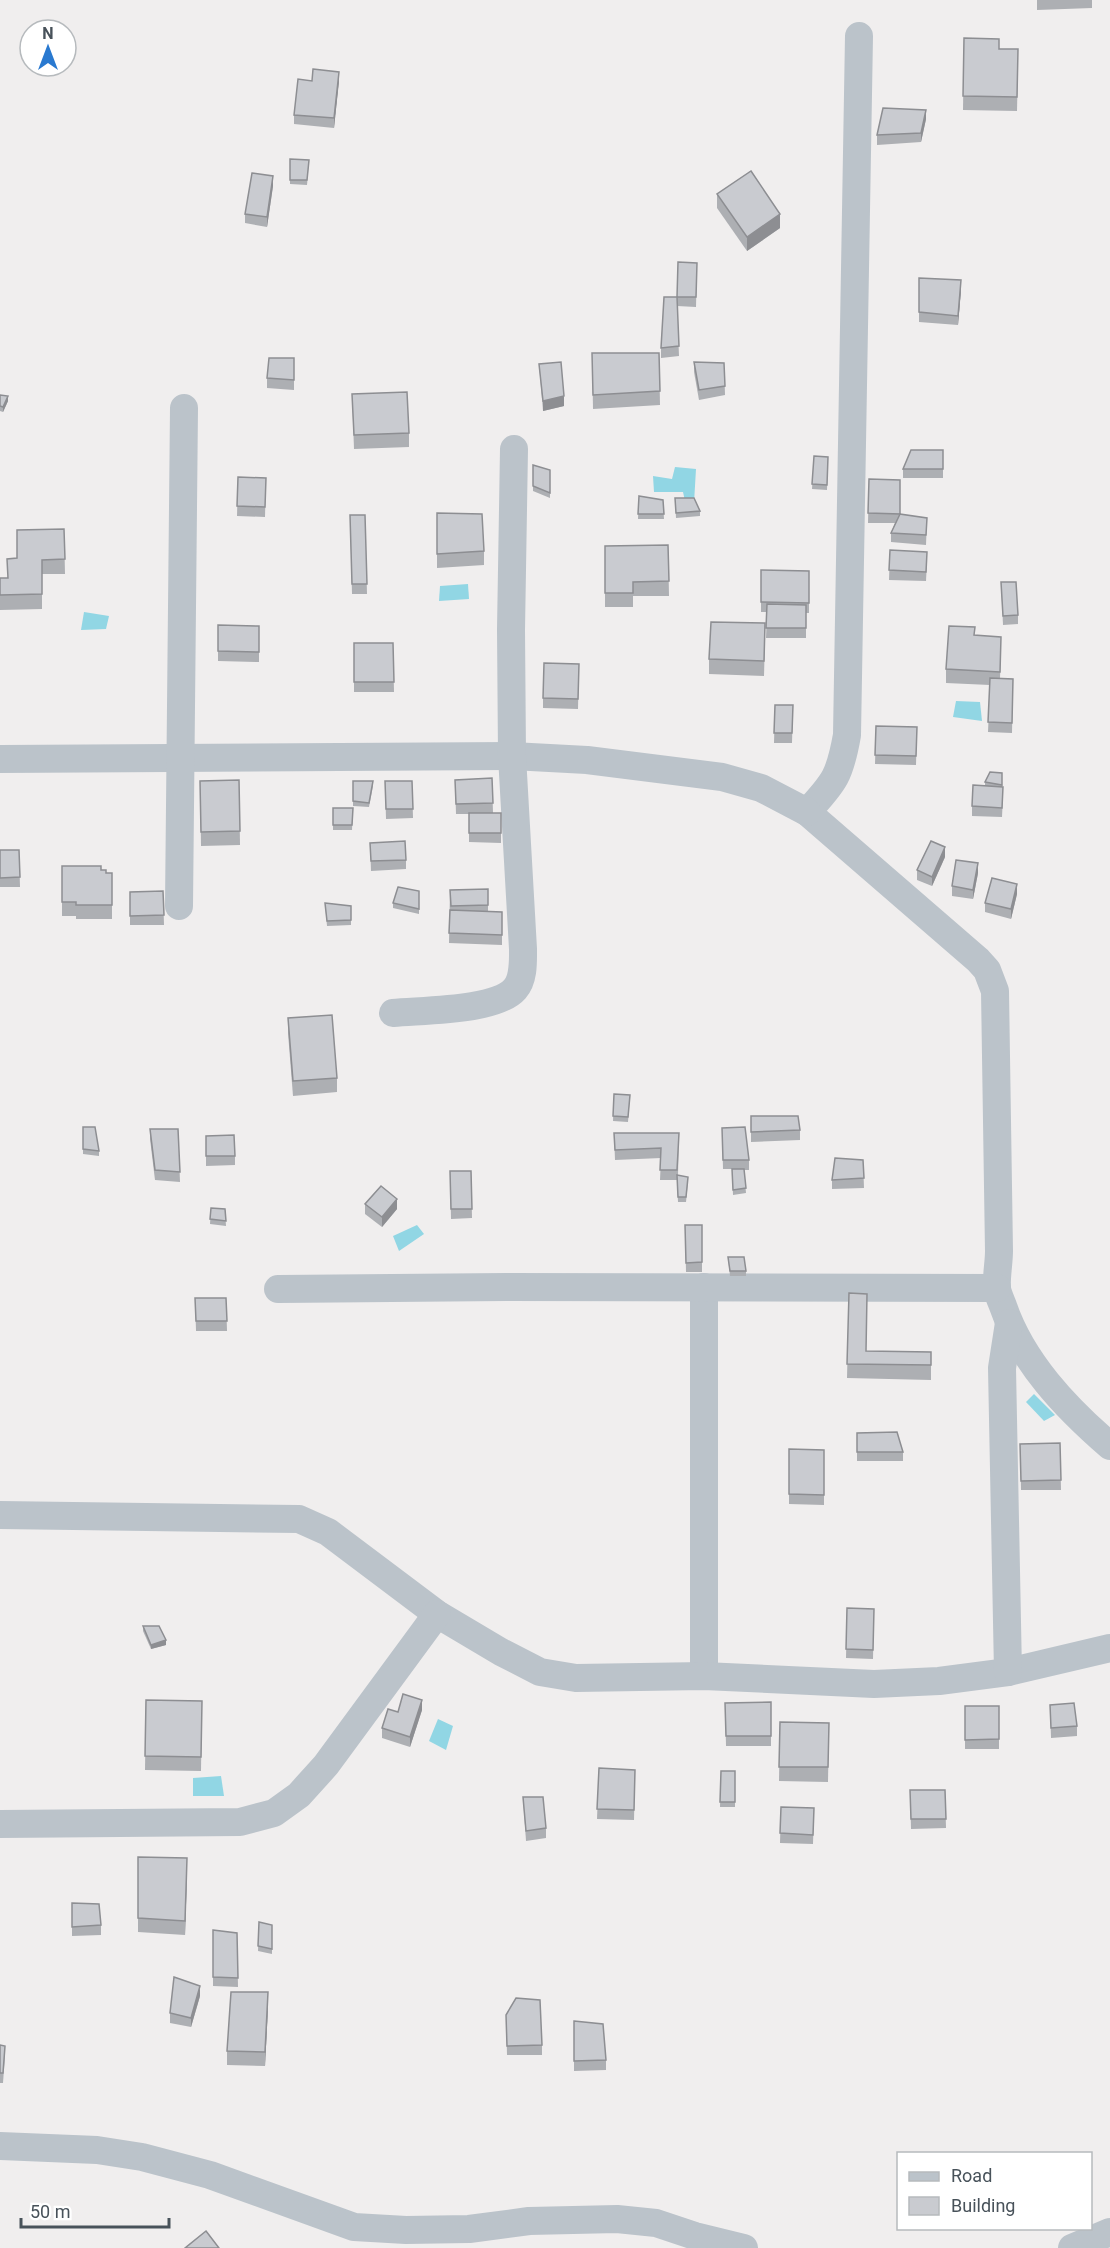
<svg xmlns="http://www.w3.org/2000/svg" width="1110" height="2248" viewBox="0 0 1110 2248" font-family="Roboto,sans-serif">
<rect width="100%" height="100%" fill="#f0eeee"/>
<g fill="#91d6e4">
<path d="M675,467L696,469L694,503L685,501L683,492H654L653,476L672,479Z"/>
<path d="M468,584L469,599L439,601L440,586Z"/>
<path d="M84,612L109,616L106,629L81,630Z"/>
<path d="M956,701L980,702L982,721L953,717Z"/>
<path d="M417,1225L424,1234L399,1251L393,1236Z"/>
<path d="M1034,1394L1055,1415L1044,1421L1026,1402Z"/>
<path d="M438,1719L453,1726L446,1750L429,1741Z"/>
<path d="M221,1776L224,1796H193V1778Z"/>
</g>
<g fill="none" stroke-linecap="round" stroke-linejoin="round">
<g stroke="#bbc3ca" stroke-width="28">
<path d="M859,36L847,735C840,775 835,782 807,812L978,960L987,970L995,991L999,1251C999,1263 996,1277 997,1289C998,1294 1001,1301 1003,1306C1022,1362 1066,1408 1110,1446"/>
<path d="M0,759L512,756L587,760L722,777L761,788L807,812"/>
<path d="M179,906L184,408"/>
<path d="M393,1013C423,1010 496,1011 515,989C524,979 523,961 523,949L512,756L511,630L514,449"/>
<path d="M704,1287V1676"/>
<path d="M278,1289L506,1287L997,1288"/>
<path d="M0,1515L299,1519L328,1532L437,1614L501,1652L540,1672L576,1678L704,1676L874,1684L939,1681L1008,1672L1110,1648"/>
<path d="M1008,1672L1002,1368L1009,1323"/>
<path d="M0,1824L240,1822L274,1813L299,1795L326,1765L437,1614"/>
<path d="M0,2146L97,2150L142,2157L210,2175L354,2227L406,2230L469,2229L529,2221L617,2219L656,2223L695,2236L744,2248"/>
<path d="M1072,2248L1110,2232"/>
</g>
</g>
<g fill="#adafb3">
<path d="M1037,0H1092V8L1037,10Z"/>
<path d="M964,38L1018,64L1017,111L963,110Z"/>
<path d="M312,81H339L334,128L294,124V115Z"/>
<path d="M926,119L921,142L877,145V135Z"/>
<path d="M290,159L309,160L307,185L290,184Z"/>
<path d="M273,186L267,227L245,223V214Z"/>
<path d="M717,194L780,228L747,251L717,208Z"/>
<path d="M697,263L696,307L677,306L679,356L661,358V348L677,297Z"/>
<path d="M919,278L961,290L958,325L919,322Z"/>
<path d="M592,353H659L660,405L593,409Z"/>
<path d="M294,358V390L267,388V378Z"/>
<path d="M694,362L724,363L725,395L699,400L694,372Z"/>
<path d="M539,364L564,406L543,411Z"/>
<path d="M352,394L409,433V447L354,449Z"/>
<path d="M0,395L8,401L3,412L0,411Z"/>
<path d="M943,450V478H903V469Z"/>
<path d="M814,456L828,457L827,490L812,489Z"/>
<path d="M533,465L550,470V498L533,491Z"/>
<path d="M238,477L266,478L265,517L237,516Z"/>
<path d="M869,479L900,514L927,518L926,545L891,542V533L895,523H868Z"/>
<path d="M639,496L663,500L664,519H638Z"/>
<path d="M675,498L700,511V516L676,518Z"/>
<path d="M437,513L484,551V565L437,568Z"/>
<path d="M350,515H365L367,594H352Z"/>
<path d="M64,529L65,574H42V609L0,610V578H7L17,558Z"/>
<path d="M668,545L669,596H633V607H605V546Z"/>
<path d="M890,550L927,561L926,581L889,580Z"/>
<path d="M761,570L809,571V613H806V638H766L767,612H761Z"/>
<path d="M1001,582L1018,615V624L1003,625Z"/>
<path d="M218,625L259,626V662L218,661Z"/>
<path d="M975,635L1001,651L1000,678L1013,679L1012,733L988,732L990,685L946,683V669Z"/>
<path d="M765,638L764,676L709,674V659Z"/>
<path d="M354,643H393L394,692H354Z"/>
<path d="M579,664L578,709L543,708V698Z"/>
<path d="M775,705H793L792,743H774Z"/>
<path d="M876,726L917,727L916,765L875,764Z"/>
<path d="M1002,773V786L1003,796L1002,817L972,816V806L985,786V782Z"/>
<path d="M492,778L493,813H501V843L469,842V814H456L455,780Z"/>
<path d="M239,780L240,845L201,846L200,781Z"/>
<path d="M353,781L373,786L369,807L353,806Z"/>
<path d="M385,781H412L413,818L386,819Z"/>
<path d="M333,808H353L352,830H333Z"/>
<path d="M370,843L406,860V869L371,871Z"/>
<path d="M0,850H19L20,887H0Z"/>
<path d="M945,857L932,886L917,880V870Z"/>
<path d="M62,866L101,870L106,873H112V919H76V916H62Z"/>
<path d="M978,873L973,899L952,896V886Z"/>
<path d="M488,889V912H502V945L449,943L450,890Z"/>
<path d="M163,891L164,925H130V892Z"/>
<path d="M419,891V914L393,908V903Z"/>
<path d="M1017,894L1011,919L985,912V903Z"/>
<path d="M325,903L351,906V925L327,926Z"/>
<path d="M288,1018L337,1078V1092L293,1096L288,1033Z"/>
<path d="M614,1094L630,1095L628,1122L613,1121Z"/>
<path d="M83,1127L99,1151V1156L83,1154Z"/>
<path d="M722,1128L749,1160V1170H744L746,1193L733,1195L732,1169H723Z"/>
<path d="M150,1129H178L180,1182L155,1180L150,1139Z"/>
<path d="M800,1130V1140L751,1142V1132Z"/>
<path d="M614,1133H679L678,1175L688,1182L686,1202H678L677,1180H660L661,1158L615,1160Z"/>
<path d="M206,1136L235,1156V1165L206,1166Z"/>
<path d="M863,1160L864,1188L832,1189V1180Z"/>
<path d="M450,1171H471L472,1218L451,1219Z"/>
<path d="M365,1204L397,1209L382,1227L365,1214Z"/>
<path d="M211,1208L225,1209L226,1226L210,1224Z"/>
<path d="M685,1225H702V1272H686Z"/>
<path d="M728,1257L746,1271V1276H730Z"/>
<path d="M849,1293L866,1351L931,1352V1380L847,1378Z"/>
<path d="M195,1298H226L227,1331H196Z"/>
<path d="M857,1433L903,1452V1461H857Z"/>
<path d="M1060,1443L1061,1490H1021L1020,1444Z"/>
<path d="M789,1449L824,1450V1505L789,1504Z"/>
<path d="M847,1608L874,1609L873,1659L846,1658Z"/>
<path d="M143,1626L166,1645L151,1649L143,1631Z"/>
<path d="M146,1700L202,1701L201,1771L145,1770Z"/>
<path d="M771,1702V1746H726L725,1703Z"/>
<path d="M1050,1705L1077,1726V1736L1051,1738Z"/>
<rect x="965" y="1706" width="34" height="43"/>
<path d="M422,1710L410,1747L382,1738V1728L398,1712Z"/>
<path d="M780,1722L829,1723L828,1782L779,1781Z"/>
<path d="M599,1768L635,1770L634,1820L597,1819Z"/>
<path d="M721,1771H735V1807H720Z"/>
<path d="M910,1790H945L946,1828L911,1829Z"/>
<path d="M523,1797L546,1828V1838L526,1841Z"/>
<path d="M781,1807L814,1808L813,1844L780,1843Z"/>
<path d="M138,1857L187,1873L185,1935L138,1932Z"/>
<path d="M72,1903L101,1925V1935L72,1936Z"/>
<path d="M259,1922L272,1925V1954L258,1951Z"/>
<path d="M213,1930L237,1933L238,1987L213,1986Z"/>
<path d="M200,1996L191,2027L170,2023V2013Z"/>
<path d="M268,2007L265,2066L227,2065V2051Z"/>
<path d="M506,2015L542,2045V2055H507Z"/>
<path d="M574,2021L606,2060V2070L574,2071Z"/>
<path d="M0,2045L5,2055L3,2083H0Z"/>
</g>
<g fill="#8d8e92">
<path d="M339,72V81L334,128V118Z"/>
<path d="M926,110V119L921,142V133Z"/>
<path d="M273,176V186L267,227V217Z"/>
<path d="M780,214V228L747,251V237Z"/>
<path d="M961,280V290L958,325V316Z"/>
<path d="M8,396V401L3,412V407Z"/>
<path d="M564,396V406L543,411V401Z"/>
<path d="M945,847V857L932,886V877Z"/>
<path d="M978,863V873L973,899V890Z"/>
<path d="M1017,884V894L1011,919V909Z"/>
<path d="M397,1199V1209L382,1227V1217Z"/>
<path d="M166,1640V1645L151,1649V1645Z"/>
<path d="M422,1700V1710L410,1747V1737Z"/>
<path d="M187,1858V1873L185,1935V1921Z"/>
<path d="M200,1986V1996L191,2027V2018Z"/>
<path d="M268,1992V2007L265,2066V2052Z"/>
</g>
<g fill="#c9cbd0" stroke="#8d8e92" stroke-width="1.5">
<path d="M964,38L999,39V49H1018L1017,97L963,96Z"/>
<path d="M313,69L339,72L334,118L294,115L298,79L312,81Z"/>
<path d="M883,108L926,110L921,133L877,135Z"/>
<path d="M290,159L309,160L307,180H290Z"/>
<path d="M751,171L780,214L747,237L717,194Z"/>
<path d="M252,173L273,176L267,217L245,214Z"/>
<path d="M678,262L697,263L696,297H677Z"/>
<path d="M919,278L961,280L958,316L919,312Z"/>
<path d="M664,297H677L679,346L661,348Z"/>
<path d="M592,353H659L660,391L593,395Z"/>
<path d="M269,358H294V380L267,378Z"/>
<path d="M561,362L564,396L543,401L539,364Z"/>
<path d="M694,362L724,363L725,386L699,390Z"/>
<path d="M407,392L409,433L354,435L352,394Z"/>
<path d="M0,395L8,396L3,407L0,406Z"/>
<path d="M911,450H943V469H903Z"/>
<path d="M814,456L828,457L827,485L812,484Z"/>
<path d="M533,465L550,470V493L533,486Z"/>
<path d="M238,477L266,478L265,507L237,506Z"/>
<path d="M869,479L900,480V514L927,518L926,535L891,533L900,514L868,513Z"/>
<path d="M639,496L663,500L664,514H638Z"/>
<path d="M675,498H694L700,511L676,513Z"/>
<path d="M437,513L482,514L484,551L437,554Z"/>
<path d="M350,515H365L367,584H352Z"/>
<path d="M64,529L65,559L42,560V594L0,595V578H8L7,559L17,558V530Z"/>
<path d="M668,545L669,581L633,582V593H605V546Z"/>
<path d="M890,550L927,552L926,572L889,570Z"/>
<path d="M761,570L809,571V603L761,602Z"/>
<path d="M1001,582H1016L1018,615L1003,616Z"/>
<path d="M767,604L806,605V628H766Z"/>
<path d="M711,622L765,623L764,661L709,659Z"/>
<path d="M218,625L259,626V652L218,651Z"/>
<path d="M949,626L975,627L974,635L1001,637L1000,672L946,669Z"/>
<path d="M354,643H393L394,682H354Z"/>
<path d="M544,663L579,664L578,699L543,698Z"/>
<path d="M990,678L1013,679L1012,723L988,722Z"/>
<path d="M775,705H793L792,733H774Z"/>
<path d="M876,726L917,727L916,756L875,755Z"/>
<path d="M990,772L1002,773V785L985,782Z"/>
<path d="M492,778L493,803L456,804L455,780Z"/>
<path d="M239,780L240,831L201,832L200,781Z"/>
<path d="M353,781H373L369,803L353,801Z"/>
<path d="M385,781H412L413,809H386Z"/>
<path d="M973,785L1003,787L1002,808L972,806Z"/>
<path d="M333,808H353L352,825H333Z"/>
<rect x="469" y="813" width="32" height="20"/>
<path d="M405,841L406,860L371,861L370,843Z"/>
<path d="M931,841L945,847L932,877L917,870Z"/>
<path d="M0,850H19L20,877L0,878Z"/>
<path d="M956,860L978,863L973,890L952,886Z"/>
<path d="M62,866H101V870H106V873H112V905H76V902H62Z"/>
<path d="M992,878L1017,884L1011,909L985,903Z"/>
<path d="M398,887L419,891V909L393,903Z"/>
<path d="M488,889V905L451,906L450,890Z"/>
<path d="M163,891L164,915L130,916V892Z"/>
<path d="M325,903L351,906V920L327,921Z"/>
<path d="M450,910L502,912V935L449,933Z"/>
<path d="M332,1015L337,1078L293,1081L288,1018Z"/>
<path d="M614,1094L630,1095L628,1117L613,1116Z"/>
<path d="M751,1116H798L800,1130L751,1132Z"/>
<path d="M83,1127H95L99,1151L83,1149Z"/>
<path d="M745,1127L749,1160H723L722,1128Z"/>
<path d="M150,1129H178L180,1172L155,1170Z"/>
<path d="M614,1133H679L677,1170H660L661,1148L615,1150Z"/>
<path d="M234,1135L235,1156H206V1136Z"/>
<path d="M835,1158L863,1160L864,1178L832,1180Z"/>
<path d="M732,1169H744L746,1188L733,1190Z"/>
<path d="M450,1171H471L472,1209H451Z"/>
<path d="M677,1175L688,1177L686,1197H678Z"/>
<path d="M381,1186L397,1199L382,1217L365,1204Z"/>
<path d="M211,1208L225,1209L226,1221L210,1219Z"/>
<path d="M685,1225H702V1262L686,1263Z"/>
<path d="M728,1257H744L746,1271H730Z"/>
<path d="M849,1293L867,1294L866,1351L931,1352V1365L847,1364Z"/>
<path d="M195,1298H226L227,1321H196Z"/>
<path d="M897,1432L903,1452H857V1433Z"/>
<path d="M1060,1443L1061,1480L1021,1481L1020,1444Z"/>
<path d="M789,1449L824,1450V1495L789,1494Z"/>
<path d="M847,1608L874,1609L873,1650L846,1649Z"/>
<path d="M143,1626H159L166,1640L151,1645Z"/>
<path d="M403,1694L422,1700L410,1737L382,1728L388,1709L398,1712Z"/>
<path d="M146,1700L202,1701L201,1757L145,1756Z"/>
<path d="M771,1702V1736H726L725,1703Z"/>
<path d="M1074,1703L1077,1726L1051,1728L1050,1705Z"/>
<path d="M965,1706H999V1739L965,1740Z"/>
<path d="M780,1722L829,1723L828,1767H779Z"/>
<path d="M599,1768L635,1770L634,1810L597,1809Z"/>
<path d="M721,1771H735V1802H720Z"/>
<path d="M910,1790H945L946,1819H911Z"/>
<path d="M523,1797H543L546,1828L526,1831Z"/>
<path d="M781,1807L814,1808L813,1835L780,1833Z"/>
<path d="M138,1857L187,1858L185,1921L138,1918Z"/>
<path d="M72,1903L99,1904L101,1925L72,1927Z"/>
<path d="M259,1922L272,1925V1949L258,1946Z"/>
<path d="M213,1930L237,1933L238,1978L213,1977Z"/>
<path d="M174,1977L200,1986L191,2018L170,2013Z"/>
<path d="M231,1992H268L265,2052L227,2051Z"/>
<path d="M516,1998L540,2000L542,2045L507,2046L506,2015Z"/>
<path d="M574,2021L603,2024L606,2060L574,2061Z"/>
<path d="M0,2045L5,2046L3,2073H0Z"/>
<path d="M206,2231L219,2248H185Z"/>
</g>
<rect x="897" y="2152" width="195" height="78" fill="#ffffff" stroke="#b6babd" stroke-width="1.5"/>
<rect x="909" y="2172" width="30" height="9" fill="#bbc3ca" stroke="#b6babd" stroke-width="1.5"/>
<text x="951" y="2182" font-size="18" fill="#48525a">Road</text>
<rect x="909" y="2197" width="30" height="18" fill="#c9cbd0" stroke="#b6babd" stroke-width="1.5"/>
<text x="951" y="2212" font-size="18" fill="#48525a">Building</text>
<g transform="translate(48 48)"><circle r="28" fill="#ffffff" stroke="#b6babd" stroke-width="1.5"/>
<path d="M0-4.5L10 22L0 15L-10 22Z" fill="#2979d0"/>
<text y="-9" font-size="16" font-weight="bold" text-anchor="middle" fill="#48525a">N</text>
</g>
<path d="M21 2218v9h148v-9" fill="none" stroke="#48525a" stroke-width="3"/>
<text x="30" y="2218" font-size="18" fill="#48525a" stroke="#ffffff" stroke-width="4.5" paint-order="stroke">50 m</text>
</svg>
